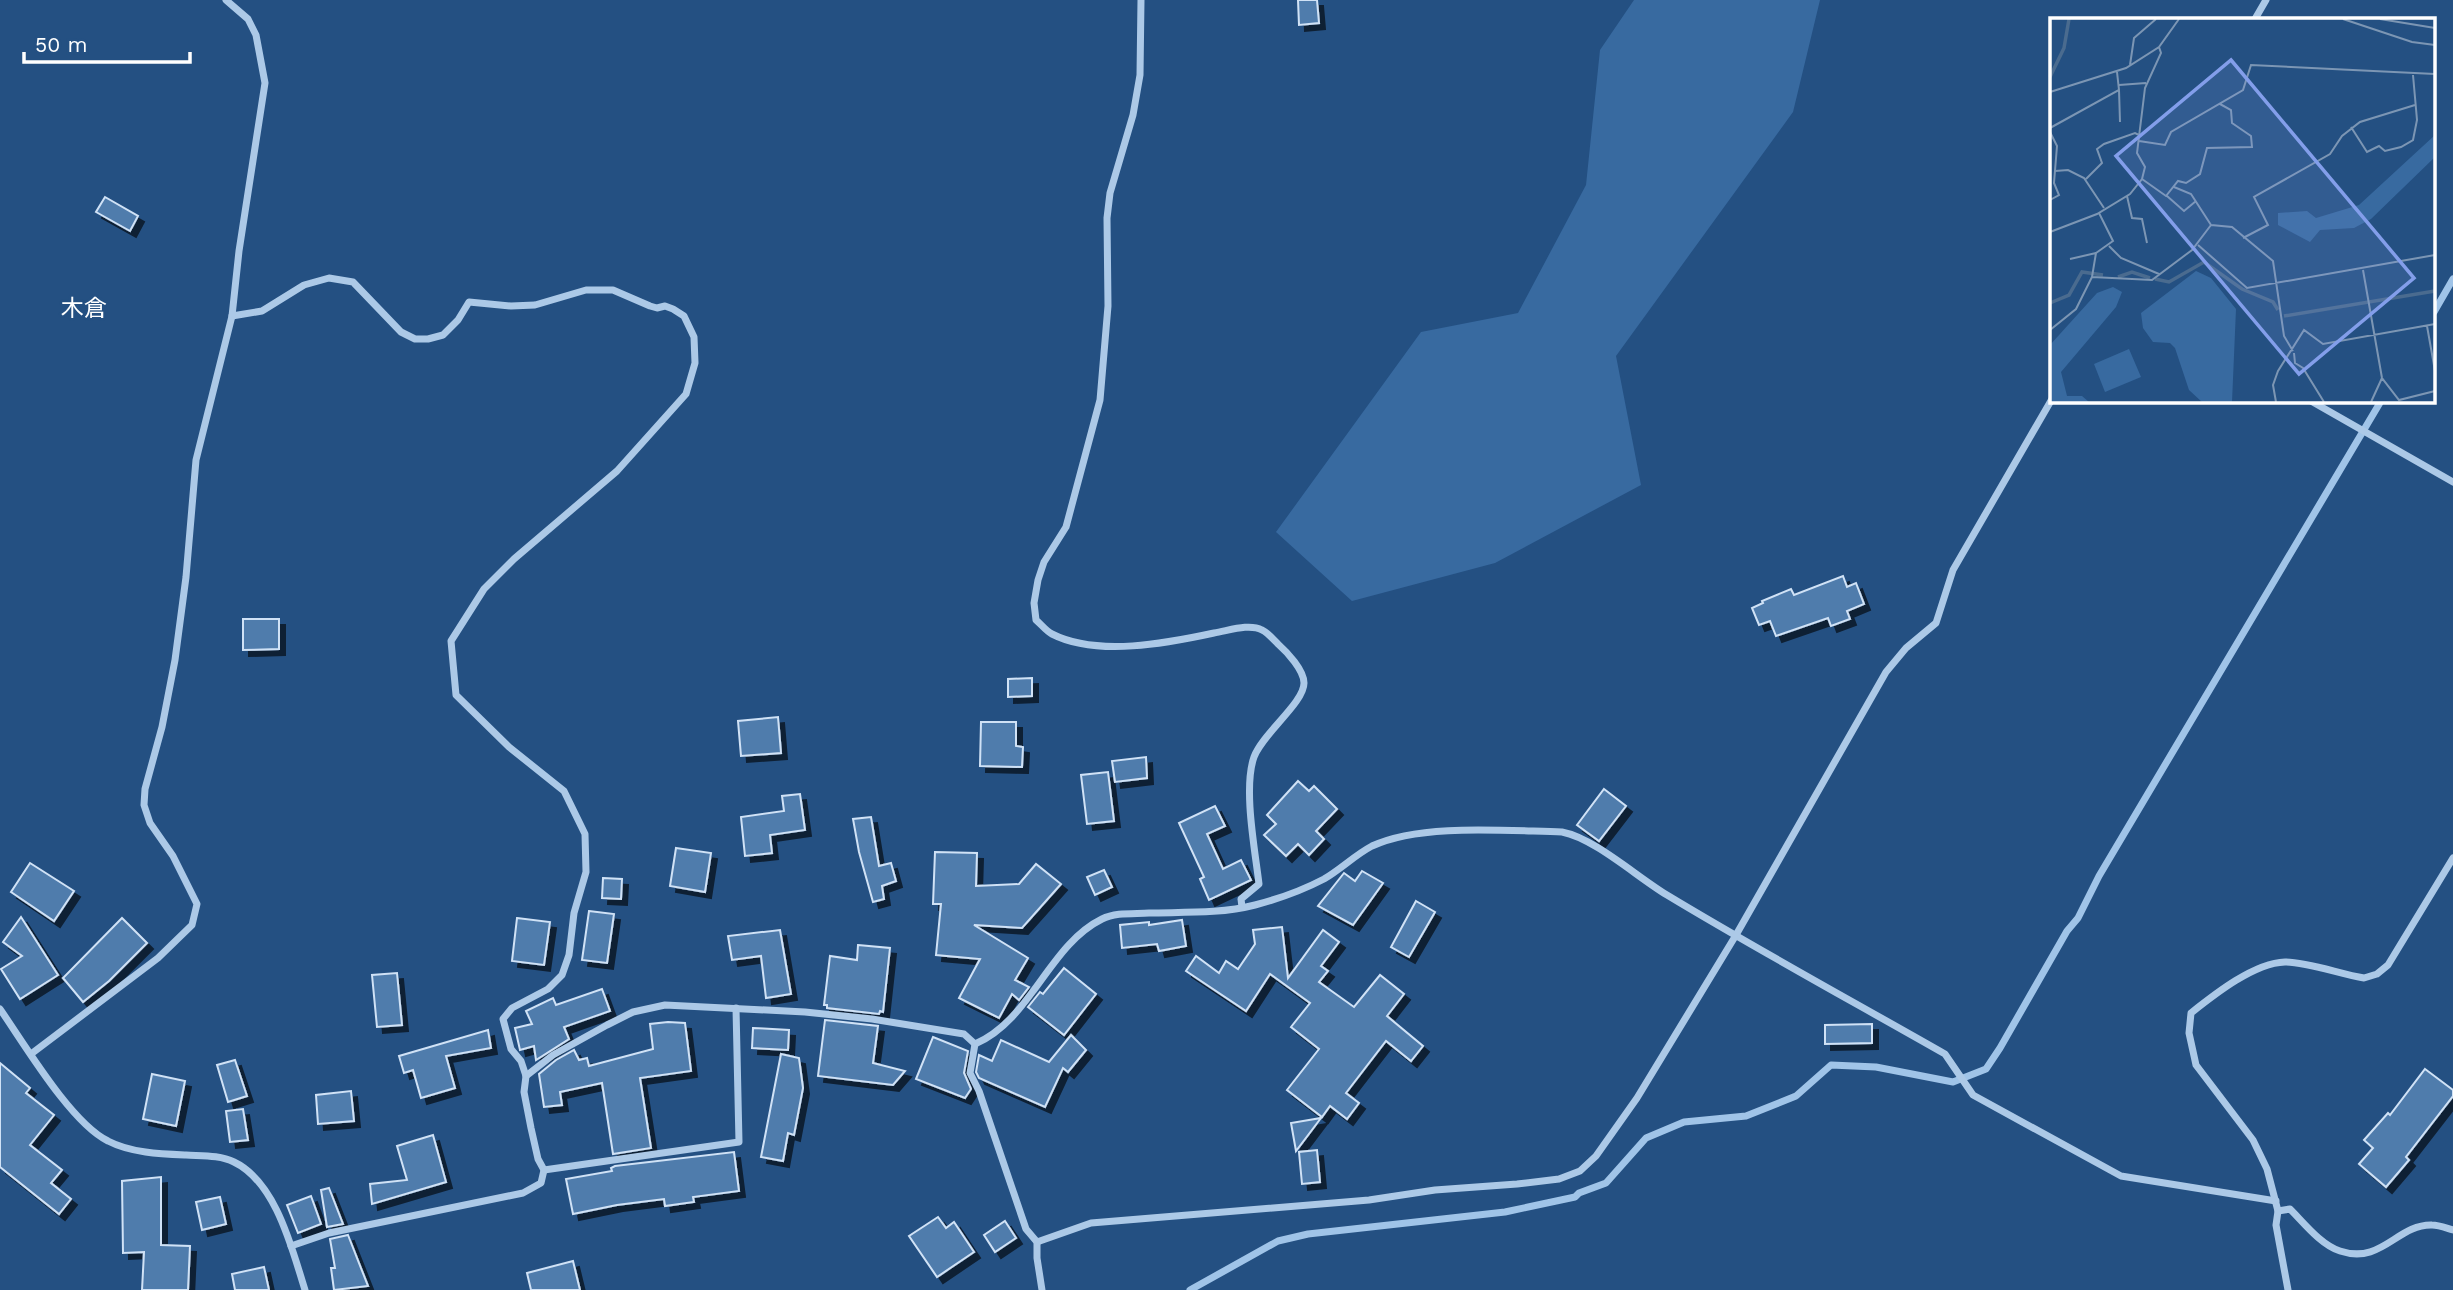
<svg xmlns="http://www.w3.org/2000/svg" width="2453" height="1290" viewBox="0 0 2453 1290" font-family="'Work Sans','Noto Sans JP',sans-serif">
<defs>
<filter id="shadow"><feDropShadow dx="6" dy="6" stdDeviation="0" flood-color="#0009"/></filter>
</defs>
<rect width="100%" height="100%" fill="#245082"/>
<path fill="#386aa0" d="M1634,0H1820L1793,112L1616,356L1641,485L1495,563L1352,601L1276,532L1421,332L1518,313L1586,185L1600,50Z"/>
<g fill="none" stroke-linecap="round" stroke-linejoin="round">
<g stroke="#a0c4e8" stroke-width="7">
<path d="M2434,312L2453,279"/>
<path d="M1190,1290L1278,1241L1308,1234L1505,1212L1575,1197L1579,1193L1606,1183L1646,1138L1684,1122L1746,1116L1796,1096L1831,1065L1876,1067L1953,1082L1986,1069L2000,1048L2067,931L2078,918L2099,876L2381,401"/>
</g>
</g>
<g fill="#507cac" stroke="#d0e2f6" stroke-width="2" filter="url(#shadow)">
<path d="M1298,0H1317L1319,23L1299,25Z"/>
<path d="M105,197L138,216L130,231L96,212Z"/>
<path d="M1843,576L1847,587L1856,583L1864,604L1847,611L1850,619L1831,626L1828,618L1776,636L1770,621L1759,625L1752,608L1763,603L1762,601L1791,589L1794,595Z"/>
<path d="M243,619H279V649L243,650Z"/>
<path d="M1032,678V696L1008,697V679Z"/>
<path d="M778,717L781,753L741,756L738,721Z"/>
<path d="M981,722H1016V746L1023,747L1022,767L980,766Z"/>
<path d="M1146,757L1147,778L1115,782L1112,761Z"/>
<path d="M1108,772L1114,821L1087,824L1081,775Z"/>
<path d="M1298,781L1309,791L1314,786L1337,809L1316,831L1324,839L1309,855L1298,844L1286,856L1264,835L1276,824L1267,815Z"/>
<path d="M1604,789L1626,806L1599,841L1577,825Z"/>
<path d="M800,794L805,830L770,835L772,853L745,856L741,817L784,811L782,796Z"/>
<path d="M1215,806L1225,826L1207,834L1223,869L1241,860L1251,880L1209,900L1200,879L1204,877L1179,823Z"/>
<path d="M871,817L879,866L891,863L896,881L882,886L884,899L873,902L859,852L853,819Z"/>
<path d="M676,848L711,853L705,892L670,886Z"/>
<path d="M935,852L977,853L976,886L1019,884L1036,864L1061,884L1022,928L974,925L1028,958L1015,980L1029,987L1019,1000L1012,994L999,1018L959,998L980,959L936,955L941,904H933Z"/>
<path d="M30,863L74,891L54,921L11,892Z"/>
<path d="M1104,870L1112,887L1095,895L1087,877Z"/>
<path d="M1362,871L1383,883L1353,925L1318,906L1344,873L1355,881Z"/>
<path d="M603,878L622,879L621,899L602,898Z"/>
<path d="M1416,901L1435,912L1409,957L1391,947Z"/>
<path d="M589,911L614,914L607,963L582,960Z"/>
<path d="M21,917L58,975L20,999L1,969L22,956L3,942Z"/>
<path d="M122,918L147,943L109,981L83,1002L63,978Z"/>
<path d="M517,918L550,922L544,965L512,961Z"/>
<path d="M1182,920L1186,946L1159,951L1157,944L1122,948L1120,925L1149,922V925Z"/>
<path d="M1282,927L1288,978L1323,930L1339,942L1321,966L1328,971L1319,982L1354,1007L1380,975L1404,994L1387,1016L1423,1046L1411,1061L1386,1041L1346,1093L1359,1103L1347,1119L1330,1106L1322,1117L1287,1090L1319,1049L1291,1027L1310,1003L1270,974L1246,1011L1186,971L1196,956L1219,973L1226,961L1238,969L1255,944L1253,930Z"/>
<path d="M780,930L791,994L766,998L761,956L732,960L728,936Z"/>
<path d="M858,945L890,948L883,1012L880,1011L879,1014L827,1008V1005H824L830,956L857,960Z"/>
<path d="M1064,968L1096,994L1064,1035L1028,1007L1040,992L1043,994Z"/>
<path d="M397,973L402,1025L377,1027L372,975Z"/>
<path d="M602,989L610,1011L564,1027L569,1039L536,1060L534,1046L520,1050L515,1028L532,1024L526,1011L553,998L556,1005Z"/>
<path d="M825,1020L878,1026L873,1063L905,1071L893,1085L818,1076Z"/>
<path d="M668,1022L685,1023L691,1071L640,1078L651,1148L613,1154L602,1083L560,1092L562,1105L544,1107L539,1074L556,1060L574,1050L579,1060L587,1058L589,1066L653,1049L650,1024Z"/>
<path d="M1872,1024V1043L1825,1044V1025Z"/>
<path d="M753,1028L789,1030L788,1050L752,1048Z"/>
<path d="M488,1030L491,1048L446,1056L455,1088L421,1098L413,1070L404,1073L399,1056Z"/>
<path d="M1071,1035L1086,1050L1068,1072L1063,1068L1045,1107L979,1078L976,1072L979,1055L992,1061L1001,1040L1049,1062Z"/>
<path d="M933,1037L968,1051L964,1073L971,1089L965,1098L916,1079Z"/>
<path d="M781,1054L799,1058L803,1088L794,1135L788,1133L783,1161L761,1157Z"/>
<path d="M235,1060L247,1096L228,1102L217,1065Z"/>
<path d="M0,1063L30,1088L26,1093L54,1115L30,1145L62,1170L51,1183L71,1199L59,1214L0,1167Z"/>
<path d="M2425,1069L2453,1090V1096L2406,1157L2409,1160L2386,1187L2359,1164L2373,1148L2364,1140L2388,1113L2390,1115Z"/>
<path d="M152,1074L185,1081L176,1126L143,1119Z"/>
<path d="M351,1091L354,1121L318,1124L316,1095Z"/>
<path d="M243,1109L248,1140L230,1142L226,1111Z"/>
<path d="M1321,1118L1296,1151L1291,1123Z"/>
<path d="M433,1135L446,1182L372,1204L370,1184L407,1180L397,1146Z"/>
<path d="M1317,1150L1320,1182L1302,1184L1299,1152Z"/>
<path d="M734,1152L739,1191L693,1197L694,1202L665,1206L664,1199L617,1205L573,1214L566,1179L612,1171L611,1168L615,1166Z"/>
<path d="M161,1177V1245L190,1246L188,1290H142L144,1252L123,1253L122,1181Z"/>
<path d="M329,1188L343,1224L327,1227L321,1190Z"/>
<path d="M311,1196L321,1224L298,1233L287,1205Z"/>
<path d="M220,1197L226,1224L202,1230L196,1202Z"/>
<path d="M938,1217L946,1228L954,1222L974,1252L937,1277L909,1236Z"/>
<path d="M1005,1221L1016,1238L995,1252L984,1235Z"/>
<path d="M348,1235L368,1286L334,1290L331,1268H335L330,1239Z"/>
<path d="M573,1261L580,1290H531L527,1273Z"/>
<path d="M264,1267L269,1290H235L232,1274Z"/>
</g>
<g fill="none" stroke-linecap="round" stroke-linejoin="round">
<g stroke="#acc9e7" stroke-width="7">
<path d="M1141,0L1140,75L1133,115L1110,193L1107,218L1108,306L1100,400L1066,527L1044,562L1038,580L1034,603L1036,620C1041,624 1046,631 1052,634C1097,657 1168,643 1214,633C1228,631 1249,623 1262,630C1267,632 1273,639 1278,644C1287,652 1304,670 1304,683C1304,703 1263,733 1254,757C1243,788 1255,850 1259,884L1241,899L1242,907"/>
<path d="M2255,19L2266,0"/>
<path d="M232,316L262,311L304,285L329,278L353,282L401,332L415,339H428L443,335L458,320L469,302L511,306L535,305L586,290H613L650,306L657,308L665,306L673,309L684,316L694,337L695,363L686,394L617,471L514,559L484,589L451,641L456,695L509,747L564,791L585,834L586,872L574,913L569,955L562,975L548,989L512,1008L503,1019L511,1049L521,1061L526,1076L524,1092L531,1128L538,1159L544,1170L541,1183L523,1193L329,1233L291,1246"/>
<path d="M2311,401L2453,482"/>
<path d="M0,1009C25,1045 71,1123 108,1141C131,1153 161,1154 186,1155C202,1156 220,1155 234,1162C276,1182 292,1249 305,1290"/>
<path d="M975,1044C1031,1020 1049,945 1102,919C1116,912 1134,914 1149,913C1184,912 1220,914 1255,905C1278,899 1303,890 1324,879C1341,869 1355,855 1372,846C1421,823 1508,831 1562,832C1594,838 1637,877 1667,895C1758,950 1852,1001 1945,1054L1973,1095L2121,1176L2276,1201"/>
<path d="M975,1044L970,1073L979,1091L1026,1229L1037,1242V1258L1042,1290"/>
<path d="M31,1054L158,958L192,925L197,904L173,856L150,823L144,805L145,789L162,727L175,660L186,577L196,460L232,316L239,251L265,83L256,35L248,19L226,0"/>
<path d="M526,1076L553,1055L607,1025L633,1012L665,1005L805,1012L872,1019L964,1034L975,1044"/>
<path d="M544,1170L739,1142L736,1008"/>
<path d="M2278,1211L2290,1209C2304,1223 2321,1245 2340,1251C2382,1265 2397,1224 2432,1225C2439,1225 2446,1228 2453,1230"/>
<path d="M1037,1242L1091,1223L1369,1200L1435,1190L1517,1184L1559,1179L1580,1171L1596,1156L1637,1098L1736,935L1886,672L1906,648L1936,623L1953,570L2052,399"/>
<path d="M2288,1290L2276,1225L2278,1211L2267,1169L2253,1140L2196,1065L2189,1033L2191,1013C2215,994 2254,963 2285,962C2308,962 2340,974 2364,978L2377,974L2388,965L2453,858"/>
</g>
</g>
<g text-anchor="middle" stroke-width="5" stroke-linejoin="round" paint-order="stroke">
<g font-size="23" fill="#fff" stroke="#245082">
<text x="84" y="316">木倉</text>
</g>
</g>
<g transform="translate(2050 18)">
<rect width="385" height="385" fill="#245082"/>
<path d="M385,117V139L321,201L304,210L270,212L260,224L228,207V195L257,193L266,200L309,187ZM146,253L161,260L186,291L182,384H152L139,372L125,330L120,325L103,324L93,310L91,295ZM63,269L72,274L66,289L11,354L17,378H32L39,384H0V327L47,275ZM79,331L91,359L55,374L44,346Z" fill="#386aa0"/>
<path fill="none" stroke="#4a6b8f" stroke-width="3.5" d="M0,59L14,30L19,1M68,259L82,254L100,260M105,261L119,264L154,244L192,271L223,284L228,292M0,285L19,277L32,254L53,257M234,298L385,273"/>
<path fill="none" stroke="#7c96b4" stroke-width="2" d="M293,1L362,24L385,27M330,1L385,10M80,47L84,20L106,1M69,67L96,65M69,72L70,104M0,74L76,50L109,29L129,1M301,109L317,134L329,128L335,133L351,129L363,122L367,102L363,57M0,110L69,72L67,54M0,114L7,128L4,165L9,177L0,182M89,123L115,127L121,114L193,72L201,47L385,56M5,153L18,152L34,160L54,190M36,161L52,145L47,131L54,126L85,115L91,118M92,161L116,178L128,163L136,165L150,156L157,130L202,129L201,118L182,105L181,92L170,86M124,169L141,176L161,207M77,178L82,200L92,201L97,225M117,178L134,193L146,183M161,207L182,209L223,243L234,318L243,333M0,214L47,196L80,176L92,161L95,149L87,135L95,70L111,35L109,29M193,220L218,207L204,179L280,136L292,118L310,104L365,87M148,227L197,270L385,237M59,228L71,240L109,256M20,241L46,235M313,252L332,360L349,382L385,373M42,259L102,262L142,232L161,207M377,308L385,353M0,312L26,291L42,259L46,235L63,223L49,195M244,335L245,345L253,350L274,384M226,384L223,367L228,353L254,312L273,326L385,306M321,384L332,360"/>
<path fill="#839eea" fill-opacity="0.15" stroke="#839eea" stroke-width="3.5" d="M181,42L364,260L249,356L66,138Z"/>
<rect width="385" height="385" fill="none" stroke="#fff" stroke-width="3.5"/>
</g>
<path d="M24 52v10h166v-10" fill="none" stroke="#ffffff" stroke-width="3.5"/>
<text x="35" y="52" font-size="21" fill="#ffffff" stroke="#245082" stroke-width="5" paint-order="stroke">50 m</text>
</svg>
